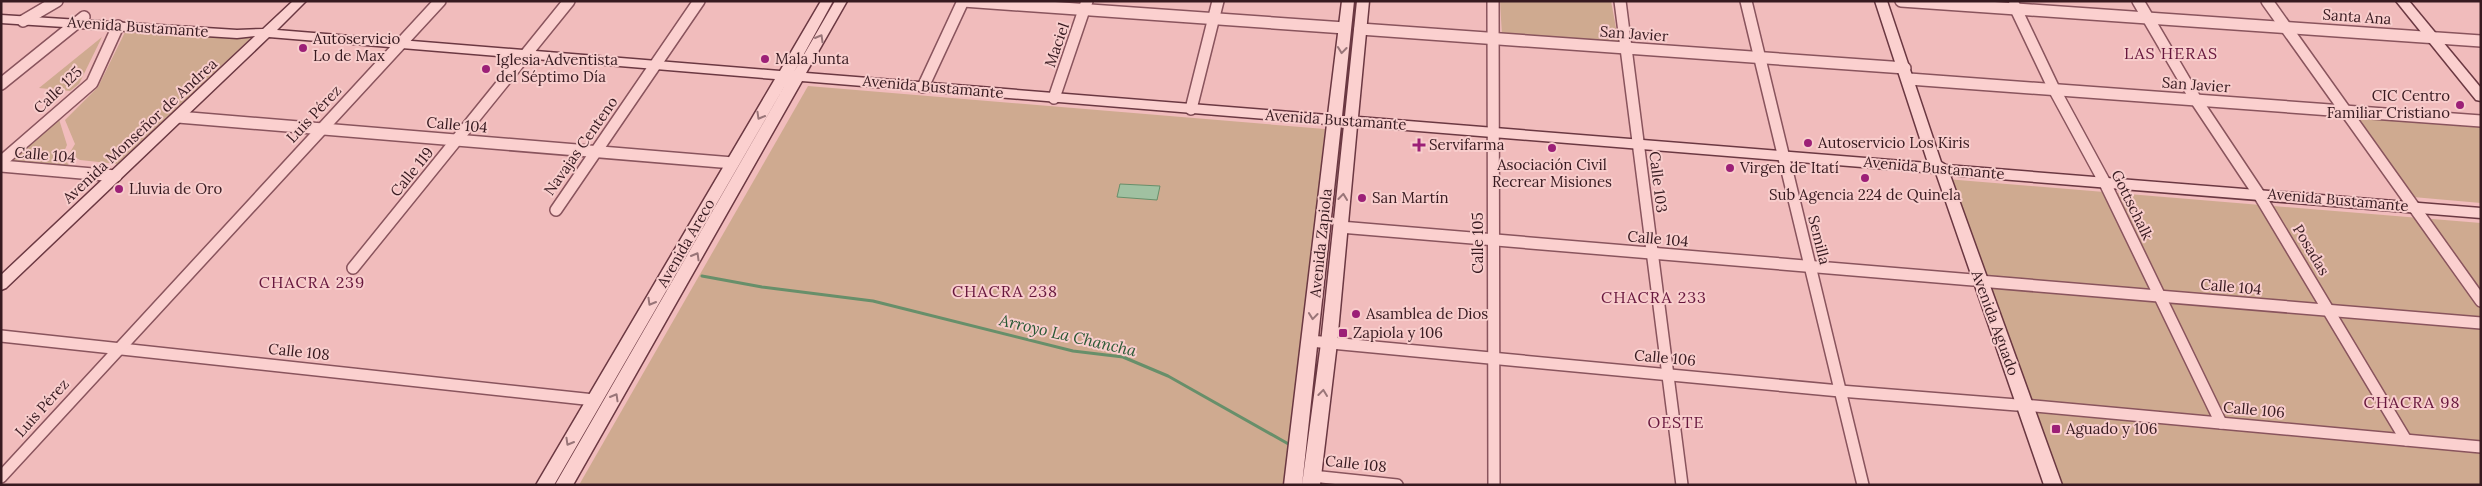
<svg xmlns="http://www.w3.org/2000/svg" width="2482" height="486" viewBox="0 0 2482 486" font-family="Lora,serif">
<rect width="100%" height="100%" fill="#f1bcbc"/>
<g fill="#cfaa90">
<path d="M1500,1H1611L1619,44L1502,36Z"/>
<path d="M126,30L251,38L117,164L80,160L69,154L75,144L65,120L98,87Z"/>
<path d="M102,37L79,84L70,91L39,88Z"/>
<path d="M808,86L1325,129L1286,485H579Z"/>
<path d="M58,116L67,145L62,156L74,172L1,164Z"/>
<path d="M2358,118L2481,127V203L2413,197Z"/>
<path d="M1946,179L2481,223V485H2056Z"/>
</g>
<path fill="#a0c1a1" stroke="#678f6a" d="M1120,184L1160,186L1157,200L1117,197Z"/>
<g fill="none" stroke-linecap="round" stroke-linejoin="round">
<path stroke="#678f6a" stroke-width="3" d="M702,276L762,287L873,301L1073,351L1123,357L1168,376L1292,446"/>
<g stroke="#89545d" stroke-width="14">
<g id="minor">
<path d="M963,1L1345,28"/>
<path d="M1493,1L1494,485"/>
<path d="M1620,1L1682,485"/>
<path d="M1746,1L1863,485"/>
<path d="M1901,1L2481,41"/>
<path d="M2138,1L2196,100L2258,193L2406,440"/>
<path d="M2267,1L2481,301"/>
<path d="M2014,5L2054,89L2104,181L2221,423"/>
<path d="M23,21L57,1"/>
<path d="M1360,29L1905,68"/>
<path d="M1909,79L2481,121"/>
<path d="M1,84L84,17"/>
<path d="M923,87L963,1"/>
<path d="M1054,98L1087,1"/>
<path d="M1191,109L1218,1"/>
<path d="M178,117L733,163"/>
<path d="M1,162L92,83L118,26"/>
<path d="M1,166L116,176"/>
<path d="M556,210L699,1"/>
<path d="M1340,227L1973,280"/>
<path d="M353,268L569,1"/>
<path d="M1979,281L2481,323"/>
<path d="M1,336L594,400"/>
<path d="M1310,341L1840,391L2017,405"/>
<path d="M2024,405L2481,447"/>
<path d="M1312,476L1397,485"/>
<path d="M1,477L440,1"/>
</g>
</g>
<g stroke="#6b3842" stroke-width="3">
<g id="secondary">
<path d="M293,1H306L277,30L780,71L821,1H833L794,72L835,1H847L806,73L1328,115L1342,1H1354L1342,116H1345L1357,1H1369L1358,117L1928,163L1875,1H1887L1941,162L1946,165L2481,208V218L1950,175L2062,485H2044L1936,173L1357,126L1337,343L1320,485H1302L1321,343L1344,125H1341L1302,485H1284L1327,124L802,81L573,485H555L788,80L554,485H536L775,79L269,37L6,288L1,290V275L255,36L237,38L1,23V15L237,30L263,29Z"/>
<path d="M2396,1H2409L2481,88V101L2476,100Z"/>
</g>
</g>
<use href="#minor" stroke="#fbd0cf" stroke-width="11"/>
<use href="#secondary" fill="#fbd0cf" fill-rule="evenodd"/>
</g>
<defs><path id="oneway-chevron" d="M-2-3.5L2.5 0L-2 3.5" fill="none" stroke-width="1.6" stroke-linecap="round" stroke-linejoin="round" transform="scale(1.25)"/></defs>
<g stroke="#997578">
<use href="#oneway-chevron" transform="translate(820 38) rotate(-60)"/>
<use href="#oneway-chevron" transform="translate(1342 50) rotate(96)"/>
<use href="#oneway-chevron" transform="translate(760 116) rotate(120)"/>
<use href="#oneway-chevron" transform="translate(1343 197) rotate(-84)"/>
<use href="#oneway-chevron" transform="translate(696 256) rotate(-60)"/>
<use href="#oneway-chevron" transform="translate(651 302) rotate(120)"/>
<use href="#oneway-chevron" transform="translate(1313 316) rotate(96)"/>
<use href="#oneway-chevron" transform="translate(1323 393) rotate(-83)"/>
<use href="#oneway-chevron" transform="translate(615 397) rotate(-60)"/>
<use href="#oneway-chevron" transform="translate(569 442) rotate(120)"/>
</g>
<g fill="#9c2077" stroke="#f8cdcc" stroke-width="2">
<circle cx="303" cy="48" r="5"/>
<circle cx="765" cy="59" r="5"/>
<circle cx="486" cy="69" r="5"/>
<circle cx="2460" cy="105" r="5"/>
<circle cx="1808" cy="143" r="5"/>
<path d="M1416.5 137.5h5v5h5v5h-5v5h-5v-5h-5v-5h5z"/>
<circle cx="1552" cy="148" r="5"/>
<circle cx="1730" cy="168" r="5"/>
<circle cx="1865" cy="178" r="5"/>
<circle cx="119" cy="189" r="5"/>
<circle cx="1362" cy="198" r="5"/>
<circle cx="1356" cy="314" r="5"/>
<rect x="1338" y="328" width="10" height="10" rx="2.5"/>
<rect x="2051" y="424" width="10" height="10" rx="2.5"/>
</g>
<g text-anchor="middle" stroke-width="4" stroke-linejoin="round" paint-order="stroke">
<g font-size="15" fill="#371a20" stroke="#f8cdcc">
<text transform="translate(2357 17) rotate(4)" y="5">Santa Ana</text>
<text transform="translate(138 27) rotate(4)" y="5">Avenida Bustamante</text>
<text transform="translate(1634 34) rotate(4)" y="5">San Javier</text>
<text transform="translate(1057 45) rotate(-71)" y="5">Maciel</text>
<text transform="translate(2196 85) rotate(4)" y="5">San Javier</text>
<text transform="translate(933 87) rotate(5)" y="5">Avenida Bustamante</text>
<text transform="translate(58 90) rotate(-44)" y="5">Calle 125</text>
<text transform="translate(314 114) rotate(-47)" y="5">Luis Pérez</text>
<text transform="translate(1336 120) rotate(4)" y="5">Avenida Bustamante</text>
<text transform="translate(457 125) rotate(5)" y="5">Calle 104</text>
<text transform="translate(140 131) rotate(-43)" y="5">Avenida Monseñor de Andrea</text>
<text transform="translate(581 146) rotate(-55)" y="5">Navajas Centeno</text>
<text transform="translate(45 155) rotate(5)" y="5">Calle 104</text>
<text transform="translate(1934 168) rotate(5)" y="5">Avenida Bustamante</text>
<text transform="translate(412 172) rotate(-51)" y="5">Calle 119</text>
<text transform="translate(1658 182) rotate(83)" y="5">Calle 103</text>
<text transform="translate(2338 200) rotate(5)" y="5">Avenida Bustamante</text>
<text transform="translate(2132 205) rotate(64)" y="5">Gottschalk</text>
<text transform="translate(1658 239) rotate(5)" y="5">Calle 104</text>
<text transform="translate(1819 240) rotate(76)" y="5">Semilla</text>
<text transform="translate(686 243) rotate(-60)" y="5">Avenida Areco</text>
<text transform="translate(1321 243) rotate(-84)" y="5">Avenida Zapiola</text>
<text transform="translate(1478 243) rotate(-90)" y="5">Calle 105</text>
<text transform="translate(2311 250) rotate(59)" y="5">Posadas</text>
<text transform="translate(2231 287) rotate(5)" y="5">Calle 104</text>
<text transform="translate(1995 323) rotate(70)" y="5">Avenida Aguado</text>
<text transform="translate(299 352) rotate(6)" y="5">Calle 108</text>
<text transform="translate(1665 358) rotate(5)" y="5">Calle 106</text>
<text transform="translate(42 408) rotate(-48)" y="5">Luis Pérez</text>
<text transform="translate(2254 410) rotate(5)" y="5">Calle 106</text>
<text transform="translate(1356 464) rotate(6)" y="5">Calle 108</text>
</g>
<g font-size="15" fill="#371a20" stroke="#f8cdcc" text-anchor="start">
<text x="313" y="44">Autoservicio<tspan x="313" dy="17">Lo de Max</tspan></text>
<text x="775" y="64">Mala Junta</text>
<text x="496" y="65">Iglesia Adventista<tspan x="496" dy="17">del Séptimo Día</tspan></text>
<text x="2450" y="101" text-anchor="end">CIC Centro<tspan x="2450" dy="17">Familiar Cristiano</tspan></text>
<text x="1818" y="148">Autoservicio Los Kiris</text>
<text x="1429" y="150">Servifarma</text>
<text x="1552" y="170" text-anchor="middle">Asociación Civil<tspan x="1552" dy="17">Recrear Misiones</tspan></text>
<text x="1740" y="173">Virgen de Itatí</text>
<text x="129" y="194">Lluvia de Oro</text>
<text x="1865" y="200" text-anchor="middle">Sub Agencia 224 de Quinela</text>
<text x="1372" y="203">San Martín</text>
<text x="1366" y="319">Asamblea de Dios</text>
<text x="1353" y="338">Zapiola y 106</text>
<text x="2066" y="434">Aguado y 106</text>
</g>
<g font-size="16" letter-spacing="1" fill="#67173d" stroke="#f8cdcc">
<text x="2171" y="59">LAS HERAS</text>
<text x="312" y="288">CHACRA 239</text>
<text x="1005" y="297">CHACRA 238</text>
<text x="1654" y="303">CHACRA 233</text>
<text x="2412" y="408">CHACRA 98</text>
<text x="1676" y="428">OESTE</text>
</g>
<g font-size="16" font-style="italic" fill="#285834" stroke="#f8cdcc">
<text transform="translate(1068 335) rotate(13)" y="6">Arroyo La Chancha</text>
</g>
</g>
<rect width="2482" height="486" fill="none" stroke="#371a20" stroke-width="5"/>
</svg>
